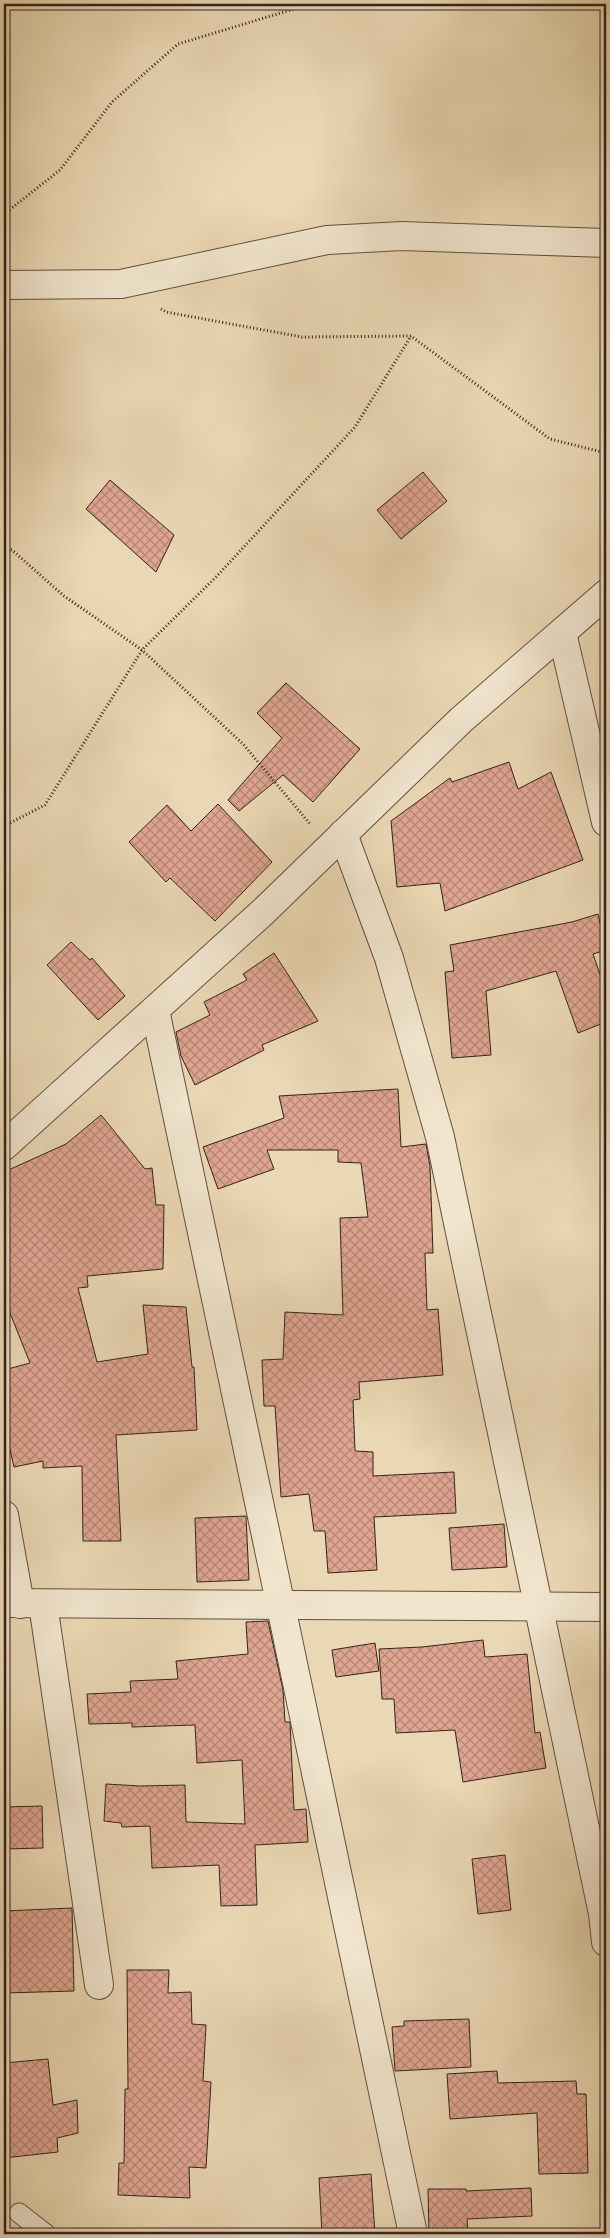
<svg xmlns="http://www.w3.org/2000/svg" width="610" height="2238" viewBox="0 0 610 2238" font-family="'IM FELL French Canon',serif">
<defs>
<pattern id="building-cross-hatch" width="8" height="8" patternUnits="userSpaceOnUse" patternTransform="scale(1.25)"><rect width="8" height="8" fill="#e0a591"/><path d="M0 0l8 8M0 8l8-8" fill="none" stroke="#b68676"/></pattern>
</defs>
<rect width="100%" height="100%" fill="#ead7b3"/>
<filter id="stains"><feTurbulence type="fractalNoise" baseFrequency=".004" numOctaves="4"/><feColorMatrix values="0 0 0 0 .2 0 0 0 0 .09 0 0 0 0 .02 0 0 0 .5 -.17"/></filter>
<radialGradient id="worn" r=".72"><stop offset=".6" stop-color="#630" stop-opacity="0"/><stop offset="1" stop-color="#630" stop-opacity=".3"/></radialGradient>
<g fill="url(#building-cross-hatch)" stroke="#32231e">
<path d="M423,472L447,501L401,539L377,510Z"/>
<path d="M110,480L174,535L156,572L86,509Z"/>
<path d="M286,683L360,749L313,802L283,775L239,811L228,800L282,738L257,713Z"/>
<path d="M509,762L518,789L551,772L583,860L445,911L440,883L397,887L391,821L450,778L452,782Z"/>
<path d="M218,804L272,862L215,921L170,878L166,882L129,842L167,805L191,831Z"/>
<path d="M598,914L606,950L593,954L606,992V1022L578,1033L556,971L486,991L491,1055L452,1058L445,972L454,971L450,945L572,922Z"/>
<path d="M71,942L90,960L92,958L125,996L98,1020L47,965Z"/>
<path d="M274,953L318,1021L262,1045L264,1050L195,1085L181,1056L176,1032L210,1015L204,1002L247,980L243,974Z"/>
<path d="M398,1089L401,1147L426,1144L430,1166L433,1253H425L427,1310L438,1309L443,1375L359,1382L360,1399L353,1400L355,1451L373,1452V1476L454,1472L456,1513L374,1517L377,1570L328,1573L325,1531H314L309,1494L281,1497L275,1406H264L262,1360L283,1359L285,1312L343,1315L340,1218L368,1217L361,1163L338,1162V1150H267L274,1169L218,1189L203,1147L284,1118L279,1096Z"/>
<path d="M101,1115L145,1169L152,1168L156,1205H164L163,1269L87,1276L88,1287L78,1288L97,1362L148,1354L143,1305L186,1307L192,1367H194L197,1430L116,1435L121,1541H83L82,1466L43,1468V1461L14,1467L4,1424V1370L30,1363L4,1298V1172L66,1144Z"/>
<path d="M246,1516L249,1580L197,1582L195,1518Z"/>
<path d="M504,1524L507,1567L452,1570L449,1528Z"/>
<path d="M268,1621L283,1690L285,1722H290L294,1810L306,1809L308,1842L255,1845L257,1905L221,1906L219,1865L152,1868L150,1826L122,1827L121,1823L104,1821L106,1784L140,1786L185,1785L186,1822L245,1824L242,1760L197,1763L195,1725L132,1727V1723L89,1724L87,1694L131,1692L130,1681L178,1679L176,1661L248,1654L246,1622Z"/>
<path d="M483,1640L485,1657L527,1654L535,1733L540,1732L546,1768L463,1782L455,1730L396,1733L394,1699H382L379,1649L422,1647Z"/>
<path d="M375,1643L379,1671L336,1677L332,1650Z"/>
<path d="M42,1806L43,1848L4,1849V1807Z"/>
<path d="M505,1855L511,1910L478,1914L472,1859Z"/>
<path d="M72,1908L74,1991L4,1993V1911Z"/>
<path d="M127,1970H169L168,1993L191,1992L192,2024L206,2025L203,2081L211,2082L206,2168L189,2167L190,2198L118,2195L119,2163H124L125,2089H128Z"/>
<path d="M469,2019L471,2067L395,2071L392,2027L404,2026V2021Z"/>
<path d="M48,2059L53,2105L77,2100L78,2133L57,2138L58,2152L4,2158V2063Z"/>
<path d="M497,2071L498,2083L576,2081L577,2094H586L588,2173L539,2174L537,2113L450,2119L447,2074Z"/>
<path d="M371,2174L375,2234H322L319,2178Z"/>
<path d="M531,2188L532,2216L467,2219L468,2233L429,2234L428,2189H466V2191Z"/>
</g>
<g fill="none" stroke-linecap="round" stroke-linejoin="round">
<g stroke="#605043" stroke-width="21">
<path id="lane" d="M19,2213L46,2234"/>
</g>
<g stroke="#605043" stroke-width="30">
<g id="street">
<path d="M4,285L121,284L327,240L402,236L606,243"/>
<path d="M562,633L606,822"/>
<path d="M343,834L389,958L440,1137L603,1914L606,1942"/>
<path d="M155,1010C240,1418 329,1826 413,2234"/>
<path d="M4,1146L263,912L461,720L606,594"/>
<path d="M4,1515L20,1604"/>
<path d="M4,1603L606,1607"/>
<path d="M43,1604L99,1985"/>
</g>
</g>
<g stroke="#32231e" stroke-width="3" stroke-dasharray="1 2.5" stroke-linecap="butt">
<path d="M4,214L60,170L112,102L178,44L297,8L305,4"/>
<path d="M161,309L166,312L302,337L411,336L550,439L606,453"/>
<path d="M4,548L12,550L64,596L142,650L243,744L310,824"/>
<path d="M4,826L45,805L142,650L216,577L355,427L411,336"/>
</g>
<use href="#lane" stroke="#f1e5ce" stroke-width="19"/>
<use href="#street" stroke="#f1e5ce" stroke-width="28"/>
</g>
<rect width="610" height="2238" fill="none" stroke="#ead7b3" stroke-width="20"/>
<rect x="5" y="5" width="600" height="2228" fill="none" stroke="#32231e" stroke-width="2.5"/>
<rect x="10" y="10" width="590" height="2218" fill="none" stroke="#32231e"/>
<rect width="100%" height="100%" filter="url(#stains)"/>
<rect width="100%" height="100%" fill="url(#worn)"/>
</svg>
